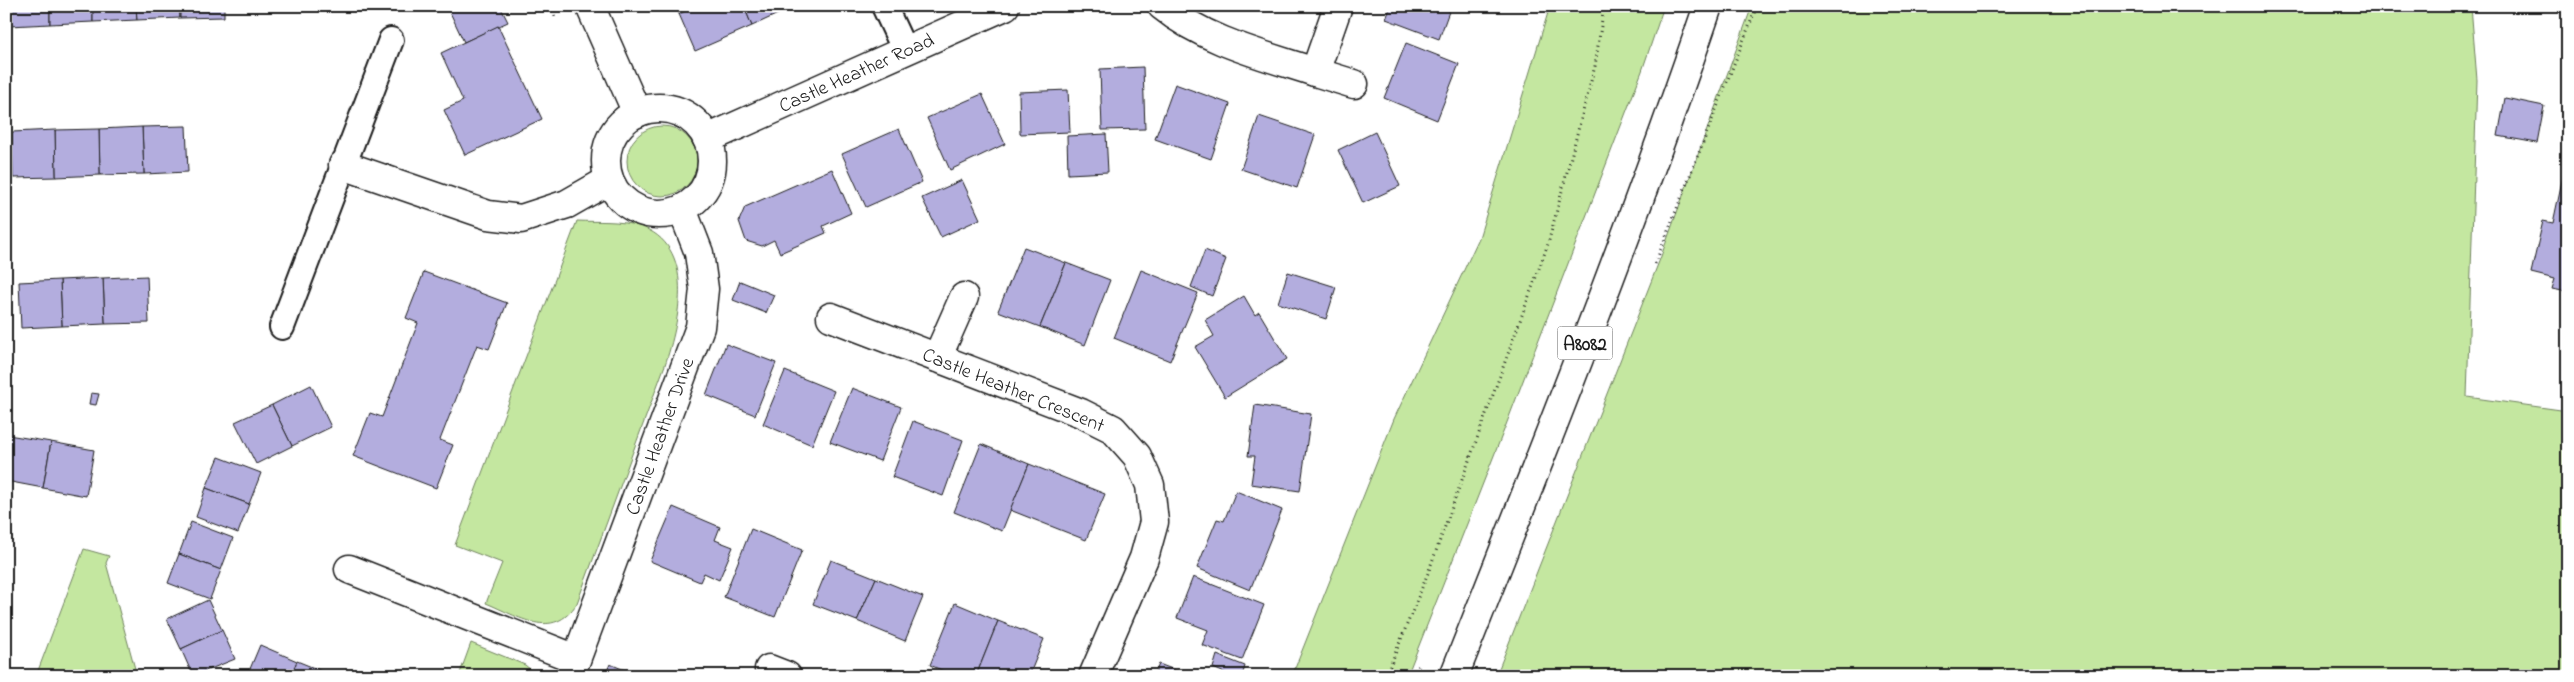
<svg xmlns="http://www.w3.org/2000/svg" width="2574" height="682" viewBox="0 0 2574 682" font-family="'Indie Flower',sans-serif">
<rect width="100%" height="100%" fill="#fff"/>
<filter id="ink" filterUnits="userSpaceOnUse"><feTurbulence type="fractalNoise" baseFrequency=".02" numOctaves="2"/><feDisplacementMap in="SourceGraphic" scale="10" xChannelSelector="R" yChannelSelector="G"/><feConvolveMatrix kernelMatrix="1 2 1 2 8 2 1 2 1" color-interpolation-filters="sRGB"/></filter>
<g filter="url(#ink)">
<g fill="#c4e7a0" stroke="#70825e">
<path d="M1550,6H1664L1642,71L1506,425L1407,676H1292L1394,419L1479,238Z"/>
<path d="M1752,6H2471L2477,80L2467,397L2568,411V676H1496L1660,259Z"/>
<circle cx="662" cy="161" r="35"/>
<path d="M577,221C596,222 620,220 639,226C698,245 679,322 665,365L577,603C553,642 518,616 486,603L502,563L455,545Z"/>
<path d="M84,549L109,556L106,563L137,676H36Z"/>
<path d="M471,643L525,665L538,676H459Z"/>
</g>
<g fill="#b3adde" stroke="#1c1c1c">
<path d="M8,6H50V24L9,26Z"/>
<path d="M50,6H93V22L50,24Z"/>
<path d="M93,6H136L137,20L93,22Z"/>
<path d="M136,6H180V18L137,20Z"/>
<path d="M180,6H224V17L180,18Z"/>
<path d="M447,6H500L508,22L464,42Z"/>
<path d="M675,6H696L679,14Z"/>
<path d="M696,6H744L752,26L695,51L679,14Z"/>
<path d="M744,6H795L752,26Z"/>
<path d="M1391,6H1451L1439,39L1386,19Z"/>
<path d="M498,26L542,119L465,155L444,110L463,101L441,53Z"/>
<path d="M1406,43L1459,64L1437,120L1384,98Z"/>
<path d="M1143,67L1145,129L1102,130L1100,69Z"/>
<path d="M1175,84L1230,104L1211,159L1155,139Z"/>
<path d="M1068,90L1070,132L1020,134L1019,92Z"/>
<path d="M982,94L1005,144L950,170L927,118Z"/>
<path d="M2505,98L2544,106L2537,143L2498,136Z"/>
<path d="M1259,116L1315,135L1297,188L1241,169Z"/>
<path d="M186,126L188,172L144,174L142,127Z"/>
<path d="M142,127L144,174L100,175L99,129Z"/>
<path d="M99,129L100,175L56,177L55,130Z"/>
<path d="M899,129L922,182L866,207L842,154Z"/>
<path d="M55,130L56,177L13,178L12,132Z"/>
<path d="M1375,132L1400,186L1363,203L1338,150Z"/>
<path d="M1106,134L1108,172L1068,174L1067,136Z"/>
<path d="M2566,162L2568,163V292L2552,289L2555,279L2531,273L2543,221L2553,223Z"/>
<path d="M832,169L851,213L823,226L826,233L780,253L774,240L762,246L746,241L739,221L745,207Z"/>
<path d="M962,180L980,219L941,237L922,198Z"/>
<path d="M1024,247L1066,263L1040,327L998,311Z"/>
<path d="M1205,250L1226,259L1212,296L1191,287Z"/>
<path d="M1066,263L1110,280L1085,345L1040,327Z"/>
<path d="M1141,270L1198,293L1170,361L1114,338Z"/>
<path d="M424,272L507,303L489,349L477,345L440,440L453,445L436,488L353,456L370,413L382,417L418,323L406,318Z"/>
<path d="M1288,272L1336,287L1326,319L1278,303Z"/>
<path d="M147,276L149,323L105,324L103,278Z"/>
<path d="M103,278L105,324L62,326L60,280Z"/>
<path d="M60,280L62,326L21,328L19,282Z"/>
<path d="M740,281L774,295L766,313L733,300Z"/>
<path d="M1244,296L1255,315L1259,312L1287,359L1225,397L1195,347L1214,336L1205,320Z"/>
<path d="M726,344L776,363L755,415L706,395Z"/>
<path d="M785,371L834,391L812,445L763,424Z"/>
<path d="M311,385L331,427L292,446L272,405Z"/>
<path d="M852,388L901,407L880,461L830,442Z"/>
<path d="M91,393L99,394L96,405L89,404Z"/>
<path d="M272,405L292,446L256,464L235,422Z"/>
<path d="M1255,405L1311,414L1300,491L1251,484L1255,456H1248Z"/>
<path d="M913,421L963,440L943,496L892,477Z"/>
<path d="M8,435L51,442L43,488L6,481Z"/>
<path d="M51,442L94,450L86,496L43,488Z"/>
<path d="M981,444L1029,464L1002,531L954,512Z"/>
<path d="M219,457L261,473L249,504L206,488Z"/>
<path d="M1029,464L1105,494L1086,540L1010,510Z"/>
<path d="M206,488L249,504L238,533L196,517Z"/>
<path d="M1236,491L1282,510L1250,590L1197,568L1217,519L1224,521Z"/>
<path d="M673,507L720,527L715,540L733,547L719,580L704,573L700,582L650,561Z"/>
<path d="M191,522L233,538L221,570L179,554Z"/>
<path d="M751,529L802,550L775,617L724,597Z"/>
<path d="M179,554L221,570L210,599L168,583Z"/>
<path d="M831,560L876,578L857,621L813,604Z"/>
<path d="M1193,577L1264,605L1242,660L1202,645L1208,630L1177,618Z"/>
<path d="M876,578L923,597L905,641L857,621Z"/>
<path d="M208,600L222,630L181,649L167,619Z"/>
<path d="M955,603L998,621L976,676H955L930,665Z"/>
<path d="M998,621L1044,639L1029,676H976Z"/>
<path d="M222,630L235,659L193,676L181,649Z"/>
<path d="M260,645L297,661L291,676H247Z"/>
<path d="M1217,655L1245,666L1242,676H1232L1213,668Z"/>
<path d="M297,661L334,676H291Z"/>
<path d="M610,664L639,676H605Z"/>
<path d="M1159,664L1190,676H1154Z"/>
</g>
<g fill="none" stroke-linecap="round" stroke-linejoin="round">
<g stroke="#1c1c1c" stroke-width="28">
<g id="service">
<path d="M884,6L905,51"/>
<path d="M282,327L391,40"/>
</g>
</g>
<g stroke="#1c1c1c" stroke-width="31">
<g id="minor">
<path d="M590,6L637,113"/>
<path d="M1162,6C1205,41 1263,55 1315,72L1338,6"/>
<path d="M1315,72L1354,84"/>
<circle cx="659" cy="161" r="53"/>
<path d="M707,139L1005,6"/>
<path d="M343,165L488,215L521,219L567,204L609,180"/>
<path d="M831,317L1081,413L1113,429L1137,456L1150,485L1154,522L1144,558L1093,676"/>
<path d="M937,358L964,297"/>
<path d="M349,569L576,659"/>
<path d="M769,669L787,676"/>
<path d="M570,676L700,327L704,289L699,253L682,209"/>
</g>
</g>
<g stroke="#1c1c1c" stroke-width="31">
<path id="primary" d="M1454,676C1542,454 1631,232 1708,6"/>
</g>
<g stroke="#1c1c1c" stroke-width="3" stroke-dasharray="1 4" stroke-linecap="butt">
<path d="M550,6L555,17"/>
<path d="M1655,264L1757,6"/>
<path d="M1386,676L1428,573L1548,244L1595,66L1604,6"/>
<path d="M1415,676L1419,665"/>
</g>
<use href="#service" stroke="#fff" stroke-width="24"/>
<use href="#minor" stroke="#fff" stroke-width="28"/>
<use href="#primary" stroke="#fff" stroke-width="28"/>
</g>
</g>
<g text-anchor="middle" stroke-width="4.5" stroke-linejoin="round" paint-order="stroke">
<rect fill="#fff" stroke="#606060" stroke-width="1" x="1557.5" y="326.5" width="55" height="33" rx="4"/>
<g font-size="19" font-weight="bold" fill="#1c1c1c">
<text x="1585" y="350">A8082</text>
</g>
<g font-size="20" fill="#1c1c1c" stroke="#fff">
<text transform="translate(856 72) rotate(-24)" y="7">Castle Heather Road</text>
<text transform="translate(1014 389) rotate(22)" y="7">Castle Heather Crescent</text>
<text transform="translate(659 436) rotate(-70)" y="7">Castle Heather Drive</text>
</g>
</g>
<rect width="2574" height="682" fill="none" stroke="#fff" stroke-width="25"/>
<rect x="12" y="12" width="2549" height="657" fill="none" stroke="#1c1c1c" stroke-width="2" filter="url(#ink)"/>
</svg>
